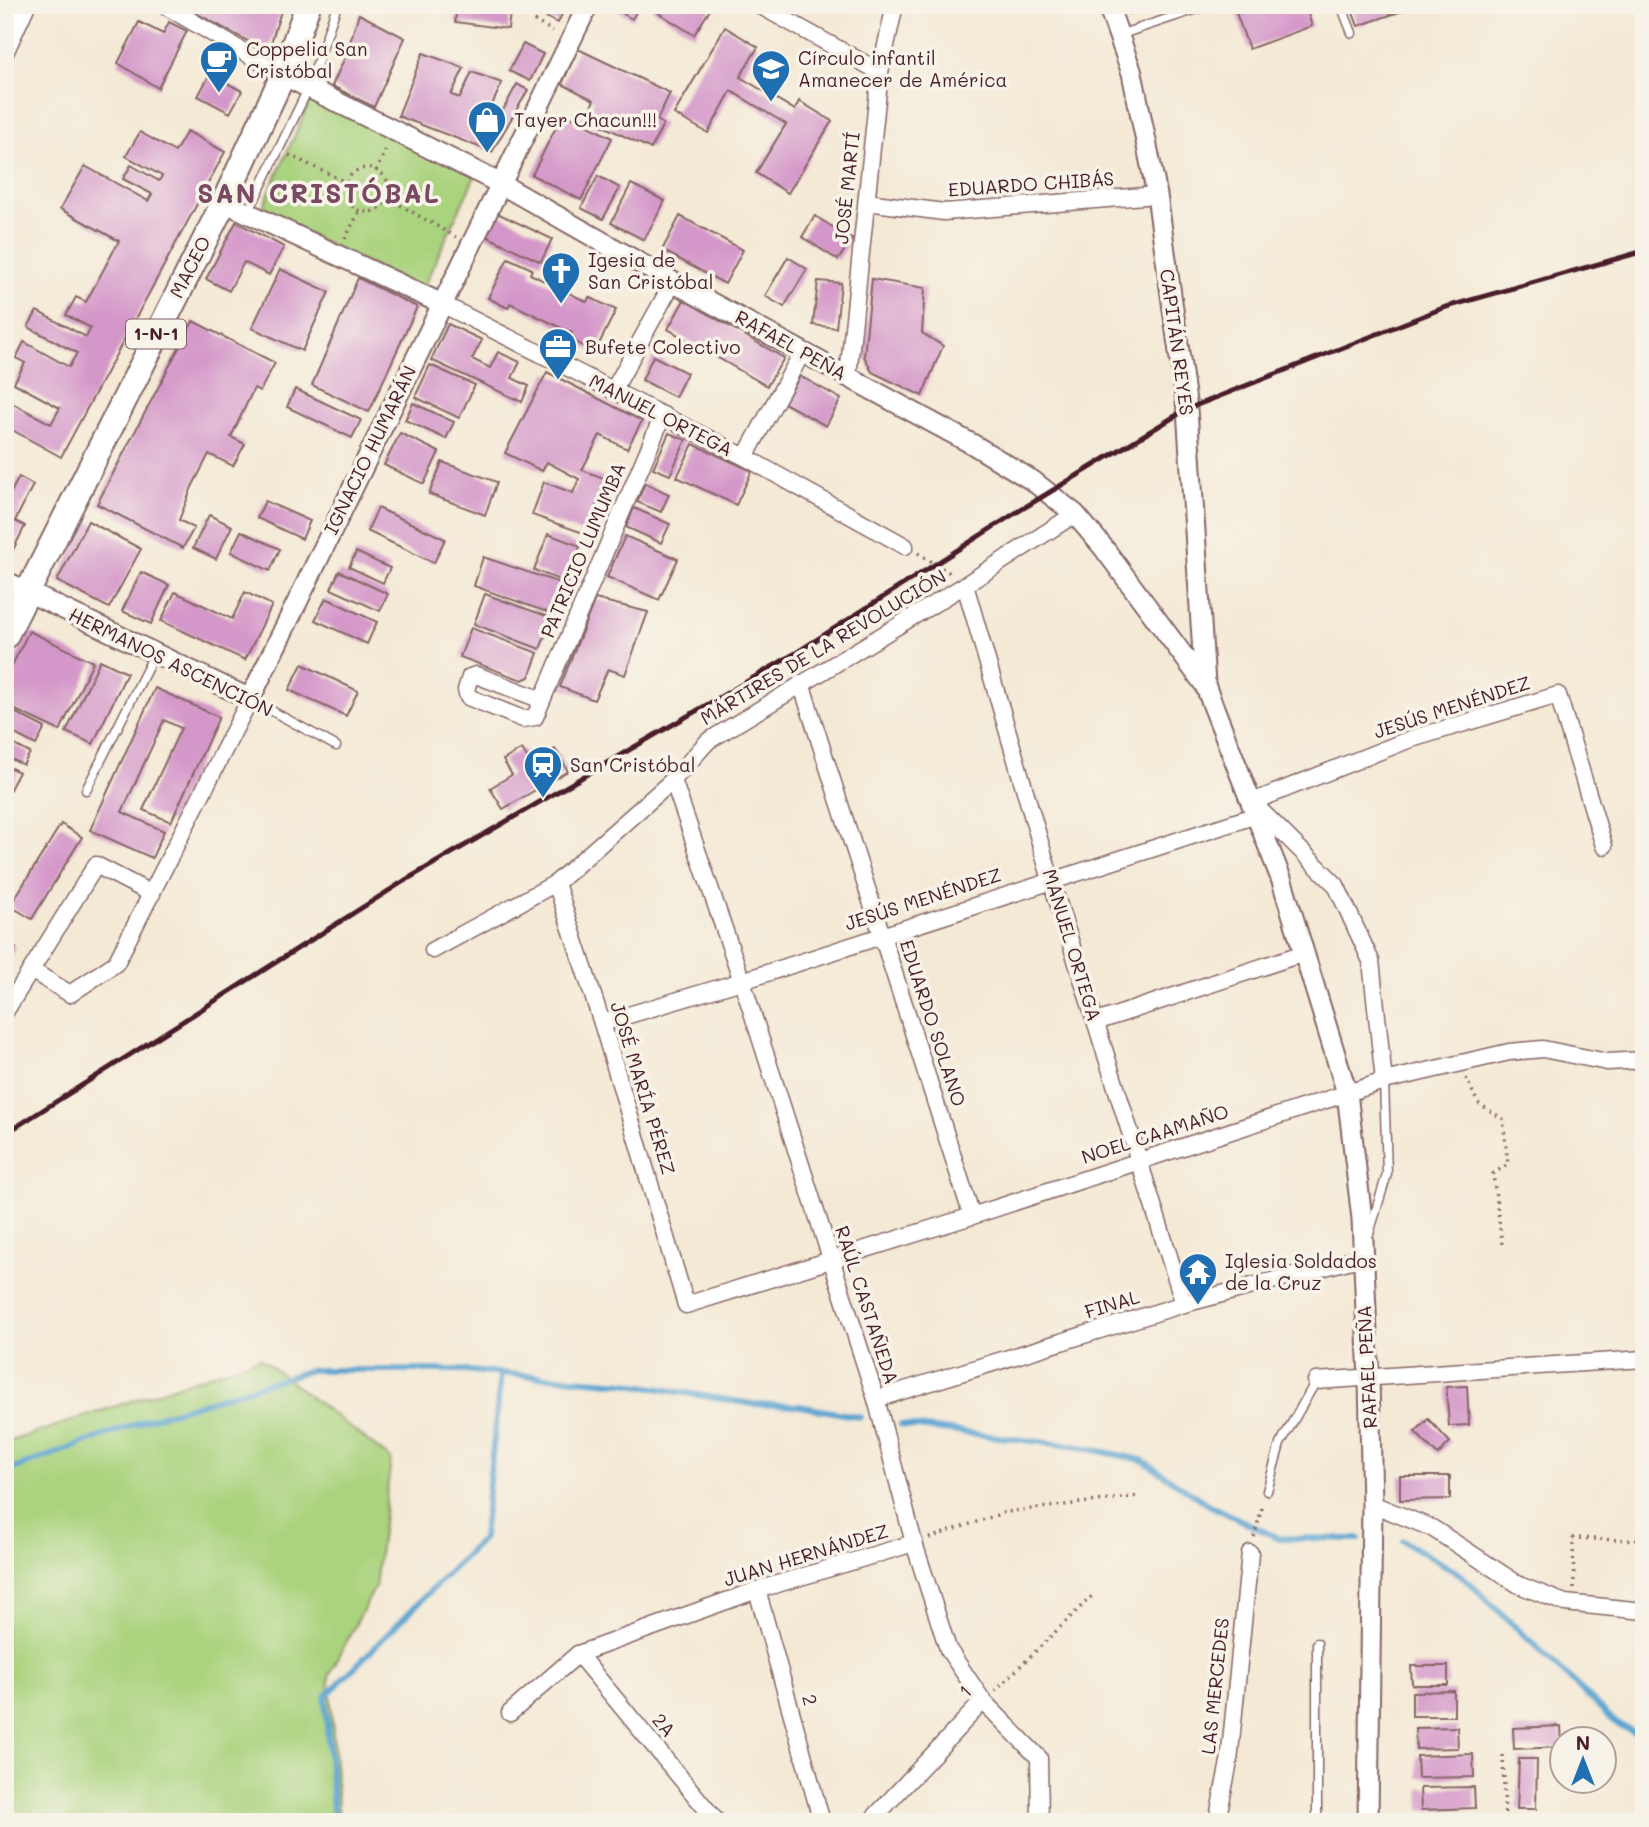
<svg xmlns="http://www.w3.org/2000/svg" width="1649" height="1827" viewBox="0 0 1649 1827" font-family="Mali,sans-serif">
<rect width="100%" height="100%" fill="#f7f3e8"/>
<filter id="ink" filterUnits="userSpaceOnUse"><feTurbulence type="fractalNoise" baseFrequency=".0143" numOctaves="2"/><feDisplacementMap in="SourceGraphic" scale="14" xChannelSelector="R" yChannelSelector="G"/><feConvolveMatrix kernelMatrix="1 2 1 2 8 2 1 2 1" color-interpolation-filters="sRGB"/></filter>
<filter id="wash" filterUnits="userSpaceOnUse"><feTurbulence type="fractalNoise" baseFrequency=".00686" numOctaves="4" result="noise"/><feDisplacementMap in="SourceGraphic" scale="28" xChannelSelector="R" yChannelSelector="G"/><feGaussianBlur stdDeviation="1.57" result="paint"/><feColorMatrix in="noise" values="0 0 0 0 0 0 0 0 0 0 0 0 0 0 0 0 0 1.4 0 .05"/><feComposite in="paint" operator="in"/></filter>
<g filter="url(#wash)">
<rect width="100%" height="100%" fill="#f4e9d5"/>
<g fill="#aad37e" stroke="#7a7954" stroke-width="2">
<path d="M313,94L475,176L422,290L261,211Z"/>
<path d="M260,1358L391,1459L375,1587L329,1675L339,1822H5V1443Z"/>
</g>
<g fill="none" stroke-linecap="round" stroke-linejoin="round">
<g stroke="#57a2cf" stroke-width="6">
<path d="M901,1425L1080,1447L1142,1460L1209,1505L1278,1538L1359,1539"/>
<path d="M5,1472L149,1419L311,1370H457L625,1383L752,1404L799,1406L860,1417"/>
<path d="M1403,1541L1460,1574L1617,1724L1644,1737"/>
<path d="M334,1822L325,1697L483,1538L501,1373"/>
</g>
</g>
<g id="blocks">
<g fill="#d497c9">
<path d="M181,5H283L268,52Z"/>
<path d="M457,5H511L508,29L455,22Z"/>
<path d="M540,5H566L558,23L537,13Z"/>
<path d="M608,5H640L632,19Z"/>
<path d="M646,5H713L694,35Z"/>
<path d="M1126,5H1154V6L1129,14Z"/>
<path d="M1239,5H1305L1312,26L1249,49L1234,7Z"/>
<path d="M1350,5H1400L1402,11L1358,26Z"/>
<path d="M359,14L405,38L374,107L332,86L346,55Z"/>
<path d="M139,22L163,34L169,22L187,31L158,88L118,63Z"/>
<path d="M725,27L758,47L740,77L795,110L799,101L832,121L788,193L756,173L786,124L731,91L708,133L674,114Z"/>
<path d="M523,44L543,54L530,81L509,71Z"/>
<path d="M578,49L670,93L657,120L663,124L651,149L586,118L594,100L562,84Z"/>
<path d="M423,53L464,68L451,95L460,98L472,72L502,83L491,107L502,112L517,84L528,90L492,152L398,116Z"/>
<path d="M210,74L242,91L230,113L198,96Z"/>
<path d="M563,113L612,138L581,200L532,175Z"/>
<path d="M187,131L225,152L61,457L5,426V415L12,403L51,424L60,408L14,383L25,363L16,358L24,342L69,367L77,353L28,327L37,311L86,337L91,328L66,315L76,297L86,302L119,241L60,209L85,166L148,201L152,194L123,179L131,165L159,181L162,176L126,156L140,132L175,152Z"/>
<path d="M598,176L620,188L603,219L581,208Z"/>
<path d="M631,184L665,201L644,240L611,223Z"/>
<path d="M495,212L552,239L541,262L484,235Z"/>
<path d="M680,216L743,250L725,284L662,250Z"/>
<path d="M815,216L852,239L838,260L802,237Z"/>
<path d="M236,222L284,247L269,275L244,262L229,291L206,279Z"/>
<path d="M788,257L807,269L784,307L765,296Z"/>
<path d="M508,258L532,269L530,274L587,302L589,297L616,310L595,352L569,339L572,333L510,303L508,308L488,298Z"/>
<path d="M280,269L329,292L302,351L252,328Z"/>
<path d="M358,278L417,307L369,412L312,385Z"/>
<path d="M872,279L925,288L922,333L943,346L922,396L872,372L864,356Z"/>
<path d="M818,281L841,283L836,328L813,325Z"/>
<path d="M684,300L784,358L767,386L668,329Z"/>
<path d="M193,321L275,363L260,391L254,388L231,437L245,444L233,466L209,454L192,487L179,520L194,528L183,548L97,504Z"/>
<path d="M448,324L482,340L472,359L490,368L498,352L520,362L512,378L529,386L522,402L431,360Z"/>
<path d="M653,356L687,373L675,397L642,380Z"/>
<path d="M430,365L475,385L459,418L415,397Z"/>
<path d="M547,372L642,421L627,449L600,435L582,470L606,479L586,534L532,515L544,482L573,493L579,479L547,462L542,471L505,453Z"/>
<path d="M800,376L841,399L826,426L784,403Z"/>
<path d="M295,389L361,420L352,438L287,407Z"/>
<path d="M413,403L454,422L446,439L405,420Z"/>
<path d="M400,433L439,452L424,484L384,465Z"/>
<path d="M669,433L686,440L670,475L653,468Z"/>
<path d="M693,444L752,471L736,505L677,477Z"/>
<path d="M442,462L497,482L485,515L429,494Z"/>
<path d="M19,477L33,485L15,521L25,526L8,560L5,559V504Z"/>
<path d="M645,483L669,494L661,512L637,502Z"/>
<path d="M265,501L310,521L302,539L257,518Z"/>
<path d="M378,508L445,539L434,563L367,531Z"/>
<path d="M634,508L670,524L661,543L626,527Z"/>
<path d="M209,515L232,526L216,559L193,548Z"/>
<path d="M88,521L141,549L109,608L57,581Z"/>
<path d="M241,531L280,549L270,571L231,552Z"/>
<path d="M548,534L580,546L567,583L534,570Z"/>
<path d="M625,536L678,559L659,600L607,577Z"/>
<path d="M356,552L390,568L383,583L349,567Z"/>
<path d="M483,557L566,585L555,615L474,586Z"/>
<path d="M339,571L388,594L380,611L331,589Z"/>
<path d="M141,572L169,585L151,624L122,611Z"/>
<path d="M175,592L232,619L245,592L272,605L245,660L161,621Z"/>
<path d="M485,594L552,618L540,649L474,624Z"/>
<path d="M326,598L377,622L367,644L315,620Z"/>
<path d="M595,599L648,612L625,675L608,669L594,700L560,687Z"/>
<path d="M471,628L538,653L529,677L522,680L460,657Z"/>
<path d="M29,631L93,662L60,731L5,705V680Z"/>
<path d="M100,660L127,673L93,744L66,732Z"/>
<path d="M302,664L358,691L346,716L289,690Z"/>
<path d="M155,688L219,717L171,822L143,810L181,728L164,720L122,812L164,831L152,858L90,830Z"/>
<path d="M5,707L45,728L36,745L5,729Z"/>
<path d="M5,740L30,753L23,765L5,756Z"/>
<path d="M522,749L531,763L555,749L568,771L503,809L490,788L512,775L503,760Z"/>
<path d="M5,765L19,772L8,793L5,792Z"/>
<path d="M61,824L82,837L32,919L10,906Z"/>
<path d="M5,942L16,948L5,965Z"/>
<path d="M1467,1386L1469,1425L1449,1426L1446,1387Z"/>
<path d="M1428,1419L1450,1442L1438,1455L1415,1432Z"/>
<path d="M1400,1476H1450V1499L1400,1500Z"/>
<path d="M1411,1666H1448V1685H1412Z"/>
<path d="M1454,1691V1716H1412V1692Z"/>
<path d="M1561,1726L1562,1747L1514,1749L1513,1728Z"/>
<path d="M1457,1727L1458,1748L1416,1749L1415,1728Z"/>
<path d="M1473,1754L1474,1777L1418,1778L1417,1756Z"/>
<path d="M1519,1759H1537L1536,1809H1517Z"/>
<path d="M1474,1787L1475,1808L1421,1810L1420,1788Z"/>
</g>
</g>
</g>
<g filter="url(#ink)">
<use href="#blocks" fill-opacity="0" stroke="#866666" stroke-width="2"/>
<g fill="none" stroke-linecap="round" stroke-linejoin="round">
<g stroke="#866666" stroke-width="11">
<g id="service">
<path d="M1341,5L1352,33"/>
<path d="M1119,35L1209,5"/>
<path d="M248,213L309,87L337,5"/>
<path d="M250,699L336,746"/>
<path d="M86,790L155,653"/>
<path d="M1369,1234L1387,1174L1384,1081"/>
<path d="M1267,1491L1280,1444L1316,1381"/>
<path d="M1317,1822V1643"/>
</g>
</g>
<g stroke="#866666" stroke-width="19">
<g id="minor">
<path d="M164,5L283,75"/>
<path d="M759,5L880,72"/>
<path d="M5,53L27,5"/>
<path d="M867,202L944,212L1157,195"/>
<path d="M440,303L745,457L905,546"/>
<path d="M848,376L880,72L895,5"/>
<path d="M613,391L673,282"/>
<path d="M745,457L803,351"/>
<path d="M965,585L1051,880L1184,1304"/>
<path d="M801,683L972,1216"/>
<path d="M542,700L476,675L470,677L466,690L468,697L523,719L535,717L663,415"/>
<path d="M673,780L742,981L876,1399L914,1543L948,1649L983,1701L1039,1758L1040,1822"/>
<path d="M556,883L602,1023L686,1305L972,1216L1384,1081L1509,1052L1543,1049L1607,1062L1644,1060"/>
<path d="M433,950L556,883L673,780L708,741L965,585L1075,514"/>
<path d="M31,970L70,994L116,963L250,699"/>
<path d="M5,1012L96,865L152,894"/>
<path d="M1096,1022L1304,953"/>
<path d="M602,1023L742,981L1257,815"/>
<path d="M1384,1081L1371,961L1336,885L1252,802L1408,740L1558,695L1604,846"/>
<path d="M1316,1381L1644,1359"/>
<path d="M876,1399L1184,1304L1363,1257"/>
<path d="M1372,1504L1432,1528L1519,1585L1565,1603L1644,1611"/>
<path d="M757,1590L822,1822"/>
<path d="M578,1654L717,1822"/>
<path d="M510,1713L578,1654L757,1590L914,1543"/>
<path d="M870,1822L983,1701"/>
<path d="M1217,1822L1229,1762L1250,1553"/>
</g>
</g>
<g stroke="#866666" stroke-width="23">
<g id="tertiary">
<path d="M1108,5L1132,73L1157,195L1187,409L1205,684"/>
<path d="M283,75L499,183L673,282L974,445L1033,481L1075,514L1103,547L1205,685L1282,881L1347,1093L1362,1219L1369,1380L1372,1504L1368,1822"/>
<path d="M224,202L440,303"/>
<path d="M5,581L250,699L588,5"/>
</g>
</g>
<g stroke="#866666" stroke-width="28">
<path id="primary" d="M5,637L224,202L283,75L308,5"/>
</g>
<g stroke="#866666" stroke-width="3.5" stroke-dasharray="2 5" stroke-linecap="butt">
<path d="M520,5L536,22L553,31"/>
<path d="M289,155L346,182"/>
<circle cx="367" cy="190" r="22"/>
<path d="M376,171L387,147"/>
<path d="M388,198L456,237"/>
<path d="M345,239L360,210"/>
<path d="M918,553L950,573"/>
<path d="M1466,1078L1478,1103L1503,1119L1508,1164L1493,1174L1502,1244"/>
<path d="M1254,1537L1263,1504"/>
<path d="M929,1538L1006,1512L1139,1496"/>
<path d="M1574,1588L1573,1538L1644,1541"/>
<path d="M995,1691L1094,1594"/>
<path d="M1503,1755L1505,1822"/>
</g>
<use href="#service" stroke="#fff" stroke-width="8"/>
<use href="#minor" stroke="#fff" stroke-width="16"/>
<use href="#tertiary" stroke="#fff" stroke-width="19"/>
<use href="#primary" stroke="#fff" stroke-width="24"/>
<path stroke="#4a1f2b" stroke-width="5" d="M5,1134L404,881L794,654L1017,512L1187,409L1443,308L1644,251"/>
</g>
</g>
<defs>
<g id="cafe-pin" transform="scale(2.0125)"><path d="M0 17L-7.5 6A9.5 9.5 0 1 1 7.5 6Z" fill="#1f6fb2" stroke="#f7f3e8"/><path d="M-5.5-4.5H6V0H3Q3 3.5 0 3.5H-2.5Q-5.5 3.5-5.5 0ZM3-3.2v2h1.7v-2ZM-6 4.5H4V6H-6Z" fill="#fff"/></g>
<g id="school-pin" transform="scale(2.0125)"><path d="M0 17L-7.5 6A9.5 9.5 0 1 1 7.5 6Z" fill="#1f6fb2" stroke="#f7f3e8"/><path d="M0-5L7-2L0 1L-7-2ZM-4 1L0 2.5L4 1V4Q0 6-4 4Z" fill="#fff"/></g>
<g id="shop-pin" transform="scale(2.0125)"><path d="M0 17L-7.5 6A9.5 9.5 0 1 1 7.5 6Z" fill="#1f6fb2" stroke="#f7f3e8"/><path d="M-5-2.5h2.3a2.7 3.5 0 0 1 5.4 0H5L5.5 6h-11ZM-1.5-2.5h3a1.5 2.3 0 0 0-3 0Z" fill="#fff"/></g>
<g id="church-pin" transform="scale(2.0125)"><path d="M0 17L-7.5 6A9.5 9.5 0 1 1 7.5 6Z" fill="#1f6fb2" stroke="#f7f3e8"/><path d="M-1.2-6h2.4v3.5h3.3v2.4h-3.3V6h-2.4V-.1h-3.3v-2.4h3.3Z" fill="#fff"/></g>
<g id="office-pin" transform="scale(2.0125)"><path d="M0 17L-7.5 6A9.5 9.5 0 1 1 7.5 6Z" fill="#1f6fb2" stroke="#f7f3e8"/><path d="M-6-3h4V-5.5h4V-3h4V5H-6ZM-1-4.5V-3h2v-1.5ZM-6 0V1H6V0Z" fill="#fff"/></g>
<g id="station-pin" transform="scale(2.0125)"><path d="M0 17L-7.5 6A9.5 9.5 0 1 1 7.5 6Z" fill="#1f6fb2" stroke="#f7f3e8"/><path d="M-3-6H3Q5-6 5-4V2Q5 4 3 4L4.5 6H3L1.5 4h-3L-3 6H-4.5L-3 4Q-5 4-5 2V-4Q-5-6-3-6ZM-3.5-4v3h7v-3ZM-3.5 1v1.5H-2V1ZM2 1v1.5H3.5V1Z" fill="#fff"/></g>
<g id="temple-pin" transform="scale(2.0125)"><path d="M0 17L-7.5 6A9.5 9.5 0 1 1 7.5 6Z" fill="#1f6fb2" stroke="#f7f3e8"/><path d="M0-6L5-2H3V0L6.5 2.5H4V6H1.5V3h-3V6H-4V2.5H-6.5L-3 0V-2H-5Z" fill="#fff"/></g>
</defs>
<g fill-rule="evenodd">
<use href="#cafe-pin" x="219" y="60"/>
<use href="#school-pin" x="771" y="69"/>
<use href="#shop-pin" x="487" y="120"/>
<use href="#church-pin" x="561" y="271"/>
<use href="#office-pin" x="558" y="347"/>
<use href="#station-pin" x="543" y="765"/>
<use href="#temple-pin" x="1198" y="1272"/>
</g>
<g text-anchor="middle" stroke-width="7" stroke-linejoin="round" paint-order="stroke">
<rect fill="#f7f3e8" stroke="#7e5f64" stroke-width="2" x="126" y="319.5" width="60" height="29" rx="5"/>
<g font-size="18" font-weight="bold" fill="#4a1f2b">
<text x="156" y="340">1-N-1</text>
</g>
<g font-size="19" fill="#4a1f2b" stroke="#f7f3e8" text-anchor="start">
<text x="246" y="56">Coppelia San<tspan x="246" dy="22">Cristóbal</tspan></text>
<text x="798" y="65">Círculo infantil<tspan x="798" dy="22">Amanecer de América</tspan></text>
<text x="514" y="127">Tayer Chacun!!!</text>
<text x="588" y="267">Igesia de<tspan x="588" dy="22">San Cristóbal</tspan></text>
<text x="585" y="354">Bufete Colectivo</text>
<text x="570" y="772">San Cristóbal</text>
<text x="1225" y="1268">Iglesia Soldados<tspan x="1225" dy="22">de la Cruz</tspan></text>
</g>
<g font-size="19" fill="#4a1f2b" stroke="#f7f3e8">
<text transform="translate(1031 184) rotate(-4)" y="7">EDUARDO CHIBÁS</text>
<text transform="translate(847 188) rotate(-84)" y="7">JOSÉ MARTÍ</text>
<text transform="translate(190 267) rotate(-63)" y="7">MACEO</text>
<text transform="translate(1177 342) rotate(82)" y="7">CAPITÁN REYES</text>
<text transform="translate(791 345) rotate(29)" y="7">RAFAEL PEÑA</text>
<text transform="translate(661 415) rotate(27)" y="7">MANUEL ORTEGA</text>
<text transform="translate(370 450) rotate(-64)" y="7">IGNACIO HUMARÁN</text>
<text transform="translate(583 550) rotate(-67)" y="7">PATRICIO LUMUMBA</text>
<text transform="translate(823 647) rotate(-31)" y="7">MÁRTIRES DE LA REVOLUCIÓN</text>
<text transform="translate(171 662) rotate(26)" y="7">HERMANOS ASCENCIÓN</text>
<text transform="translate(1452 707) rotate(-18)" y="7">JESÚS MENÉNDEZ</text>
<text transform="translate(923 899) rotate(-18)" y="7">JESÚS MENÉNDEZ</text>
<text transform="translate(1072 945) rotate(73)" y="7">MANUEL ORTEGA</text>
<text transform="translate(933 1023) rotate(72)" y="7">EDUARDO SOLANO</text>
<text transform="translate(643 1088) rotate(73)" y="7">JOSÉ MARÍA PÉREZ</text>
<text transform="translate(1155 1134) rotate(-18)" y="7">NOEL CAAMAÑO</text>
<text transform="translate(1112 1304) rotate(-17)" y="7">FINAL</text>
<text transform="translate(867 1305) rotate(72)" y="7">RAÚL CASTAÑEDA</text>
<text transform="translate(1367 1367) rotate(-93)" y="7">RAFAEL PEÑA</text>
<text transform="translate(806 1555) rotate(-17)" y="7">JUAN HERNÁNDEZ</text>
<text transform="translate(1215 1686) rotate(-84)" y="7">LAS MERCEDES</text>
<text transform="translate(965 1691) rotate(-45)" y="7">1</text>
<text transform="translate(810 1700) rotate(74)" y="7">2</text>
<text transform="translate(664 1725) rotate(50)" y="7">2A</text>
</g>
<g font-size="26" font-weight="bold" letter-spacing="2" fill="#7a4962" stroke="#f7f3e8">
<text x="319" y="203">SAN CRISTÓBAL</text>
</g>
</g>
<rect width="1649" height="1827" fill="none" stroke="#f7f3e8" stroke-width="28"/>
<g transform="translate(1583 1760)"><circle r="33" fill="#f7f3e8" stroke="#b29e9c" stroke-width="2"/>
<path d="M0-5L12 26L0 18L-12 26Z" fill="#1f6fb2"/>
<text y="-10" font-size="19" font-weight="bold" text-anchor="middle" fill="#4a1f2b">N</text>
</g>
</svg>
